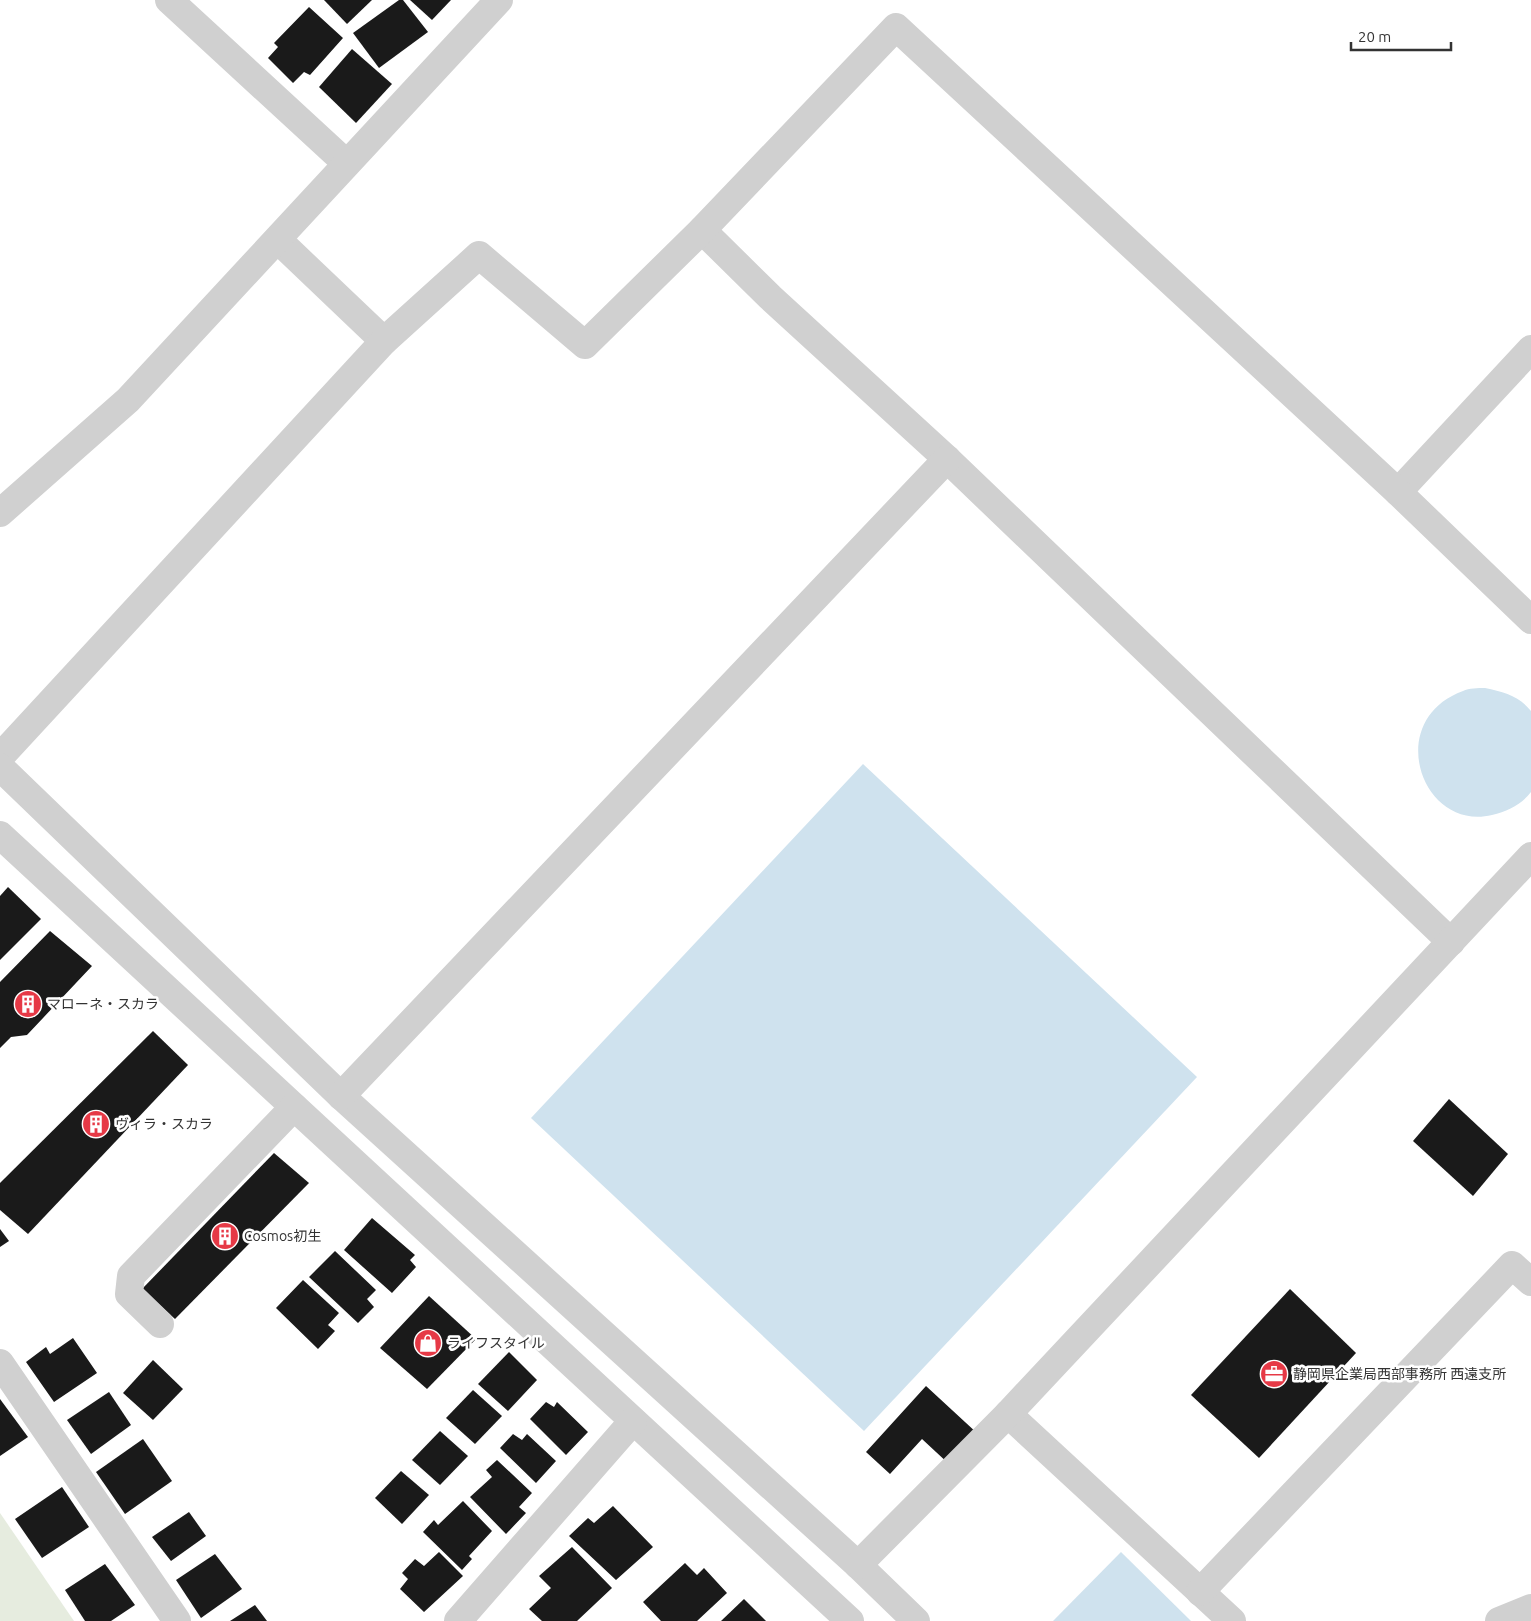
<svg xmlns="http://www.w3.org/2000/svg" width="1531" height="1621" viewBox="0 0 1531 1621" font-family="Ubuntu,'Noto Sans JP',sans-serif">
<rect width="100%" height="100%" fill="#fff"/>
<path fill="#e6ecdf" d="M0,1513L74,1621H0Z"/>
<g fill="#cfe2ee">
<path d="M1485,688C1504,692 1519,696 1531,711V792C1521,805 1508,811 1492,815C1421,832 1383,720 1463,691C1469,688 1478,688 1485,688Z"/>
<path d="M863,764L1197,1077L864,1431L531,1118Z"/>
<path d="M1121,1552L1191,1621H1053Z"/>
</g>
<g fill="#1a1a1a">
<path d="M324,0H372L347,24Z"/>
<path d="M399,0H403L428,32L379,68L353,33Z"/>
<path d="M410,0H451L432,20Z"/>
<path d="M309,7L343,38L310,75L304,72L293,83L268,58L278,47L274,43Z"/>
<path d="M352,49L392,84L356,123L319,87Z"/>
<path d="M8,887L41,919L0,960V896Z"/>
<path d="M50,931L92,966L27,1035L11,1037L0,1048V982Z"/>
<path d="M153,1031L188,1065L28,1234L0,1210V1183Z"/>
<path d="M1449,1099L1508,1154L1473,1196L1413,1141Z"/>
<path d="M274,1153L309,1183L175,1319L142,1289Z"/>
<path d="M372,1218L415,1255L410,1260L416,1267L392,1293L344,1250Z"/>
<path d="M0,1229L9,1241L0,1247Z"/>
<path d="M335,1251L376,1290L367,1299L374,1307L358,1323L309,1277Z"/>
<path d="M303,1280L339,1313L328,1325L335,1331L318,1349L276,1308Z"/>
<path d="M1290,1289L1356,1353L1259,1458L1191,1395Z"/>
<path d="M429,1296L476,1339L427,1389L380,1348Z"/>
<path d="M73,1338L97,1373L54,1402L26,1362L46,1347L50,1354Z"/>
<path d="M509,1352L537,1380L508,1411L478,1384Z"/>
<path d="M153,1360L183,1389L153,1420L123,1393Z"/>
<path d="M926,1386L978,1434L950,1465L922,1439L890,1474L866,1452Z"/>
<path d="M473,1390L502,1416L475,1444L446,1418Z"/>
<path d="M109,1392L131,1425L91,1454L67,1420Z"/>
<path d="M0,1399L28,1437L0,1456Z"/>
<path d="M546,1402L554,1407L557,1402L588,1432L566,1455L530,1419Z"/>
<path d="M440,1431L468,1456L440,1485L412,1460Z"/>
<path d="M513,1434L522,1440L527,1434L556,1461L536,1483L500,1448Z"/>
<path d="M143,1439L172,1481L125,1514L96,1472Z"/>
<path d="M497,1460L532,1493L519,1507L526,1513L506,1534L470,1497L492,1477L486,1470Z"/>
<path d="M401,1471L429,1495L402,1524L375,1498Z"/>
<path d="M62,1487L89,1527L42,1558L15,1519Z"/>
<path d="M463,1501L492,1531L469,1556L472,1559L462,1570L423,1532L434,1520L438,1525Z"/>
<path d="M613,1506L653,1547L616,1580L569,1536L588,1518L594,1523Z"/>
<path d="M189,1512L206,1536L171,1561L152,1537Z"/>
<path d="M572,1547L612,1588L577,1621H542L529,1609L551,1588L539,1576Z"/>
<path d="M439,1552L463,1576L424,1612L400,1589L408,1579L402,1573L415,1559L424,1566Z"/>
<path d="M215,1554L242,1589L201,1618L176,1580Z"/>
<path d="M685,1563L697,1575L704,1568L727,1593L697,1621H661L643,1602Z"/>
<path d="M105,1564L135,1605L111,1621H85L65,1590Z"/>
<path d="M744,1599L766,1621H721Z"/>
<path d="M255,1605L267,1621H230Z"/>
</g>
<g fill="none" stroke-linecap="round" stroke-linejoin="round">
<g stroke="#d0d0d0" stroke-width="28">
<path d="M169,0L346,163"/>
<path d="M702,230L770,297L947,459L1451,942"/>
<path d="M278,240L384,341"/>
<path d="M1398,492L1531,349"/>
<path d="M0,513L128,400L499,0"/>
<path d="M0,757L384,341L479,255L585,345L702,230L896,27L1398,492L1531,620"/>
<path d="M0,767L341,1096L858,1565L916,1621"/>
<path d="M0,835L850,1621"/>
<path d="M341,1096L947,459"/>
<path d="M160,1324L129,1294L131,1276L294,1107"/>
<path d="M0,1363L177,1621"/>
<path d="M1008,1414L1232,1621"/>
<path d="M858,1565L1008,1414L1531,856"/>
<path d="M1200,1592L1512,1265L1531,1282"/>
<path d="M458,1621L633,1421"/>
<path d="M1499,1621L1531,1608"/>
</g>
</g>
<defs>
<g id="building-disc" transform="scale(1.4375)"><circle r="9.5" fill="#e63946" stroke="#fff"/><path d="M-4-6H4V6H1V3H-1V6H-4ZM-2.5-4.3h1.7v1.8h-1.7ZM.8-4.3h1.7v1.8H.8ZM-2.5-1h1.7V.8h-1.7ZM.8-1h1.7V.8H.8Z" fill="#fff"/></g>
<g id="shop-disc" transform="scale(1.4375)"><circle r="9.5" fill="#e63946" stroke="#fff"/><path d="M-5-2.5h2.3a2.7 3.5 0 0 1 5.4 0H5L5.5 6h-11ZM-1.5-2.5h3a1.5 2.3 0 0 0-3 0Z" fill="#fff"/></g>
<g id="office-disc" transform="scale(1.4375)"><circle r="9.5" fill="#e63946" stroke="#fff"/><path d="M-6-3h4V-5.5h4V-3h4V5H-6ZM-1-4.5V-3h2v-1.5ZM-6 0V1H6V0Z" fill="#fff"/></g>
</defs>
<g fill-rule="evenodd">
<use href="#building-disc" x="28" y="1004"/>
<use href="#building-disc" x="96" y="1124"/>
<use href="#building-disc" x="225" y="1236"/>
<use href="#shop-disc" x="428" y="1343"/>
<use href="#office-disc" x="1274" y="1374"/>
</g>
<g text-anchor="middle" stroke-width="5" stroke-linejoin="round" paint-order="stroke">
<g font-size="14" fill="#333" stroke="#fff" text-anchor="start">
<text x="47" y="1009">マローネ・スカラ</text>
<text x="115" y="1129">ヴィラ・スカラ</text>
<text x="244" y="1241">Cosmos初生</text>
<text x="447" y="1348">ライフスタイル</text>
<text x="1293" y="1379">静岡県企業局西部事務所 西遠支所</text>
</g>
</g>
<path d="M1351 42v8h100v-8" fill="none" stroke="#333333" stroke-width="2.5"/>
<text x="1358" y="42" font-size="15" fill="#333333" stroke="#ffffff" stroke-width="4" paint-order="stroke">20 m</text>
</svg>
